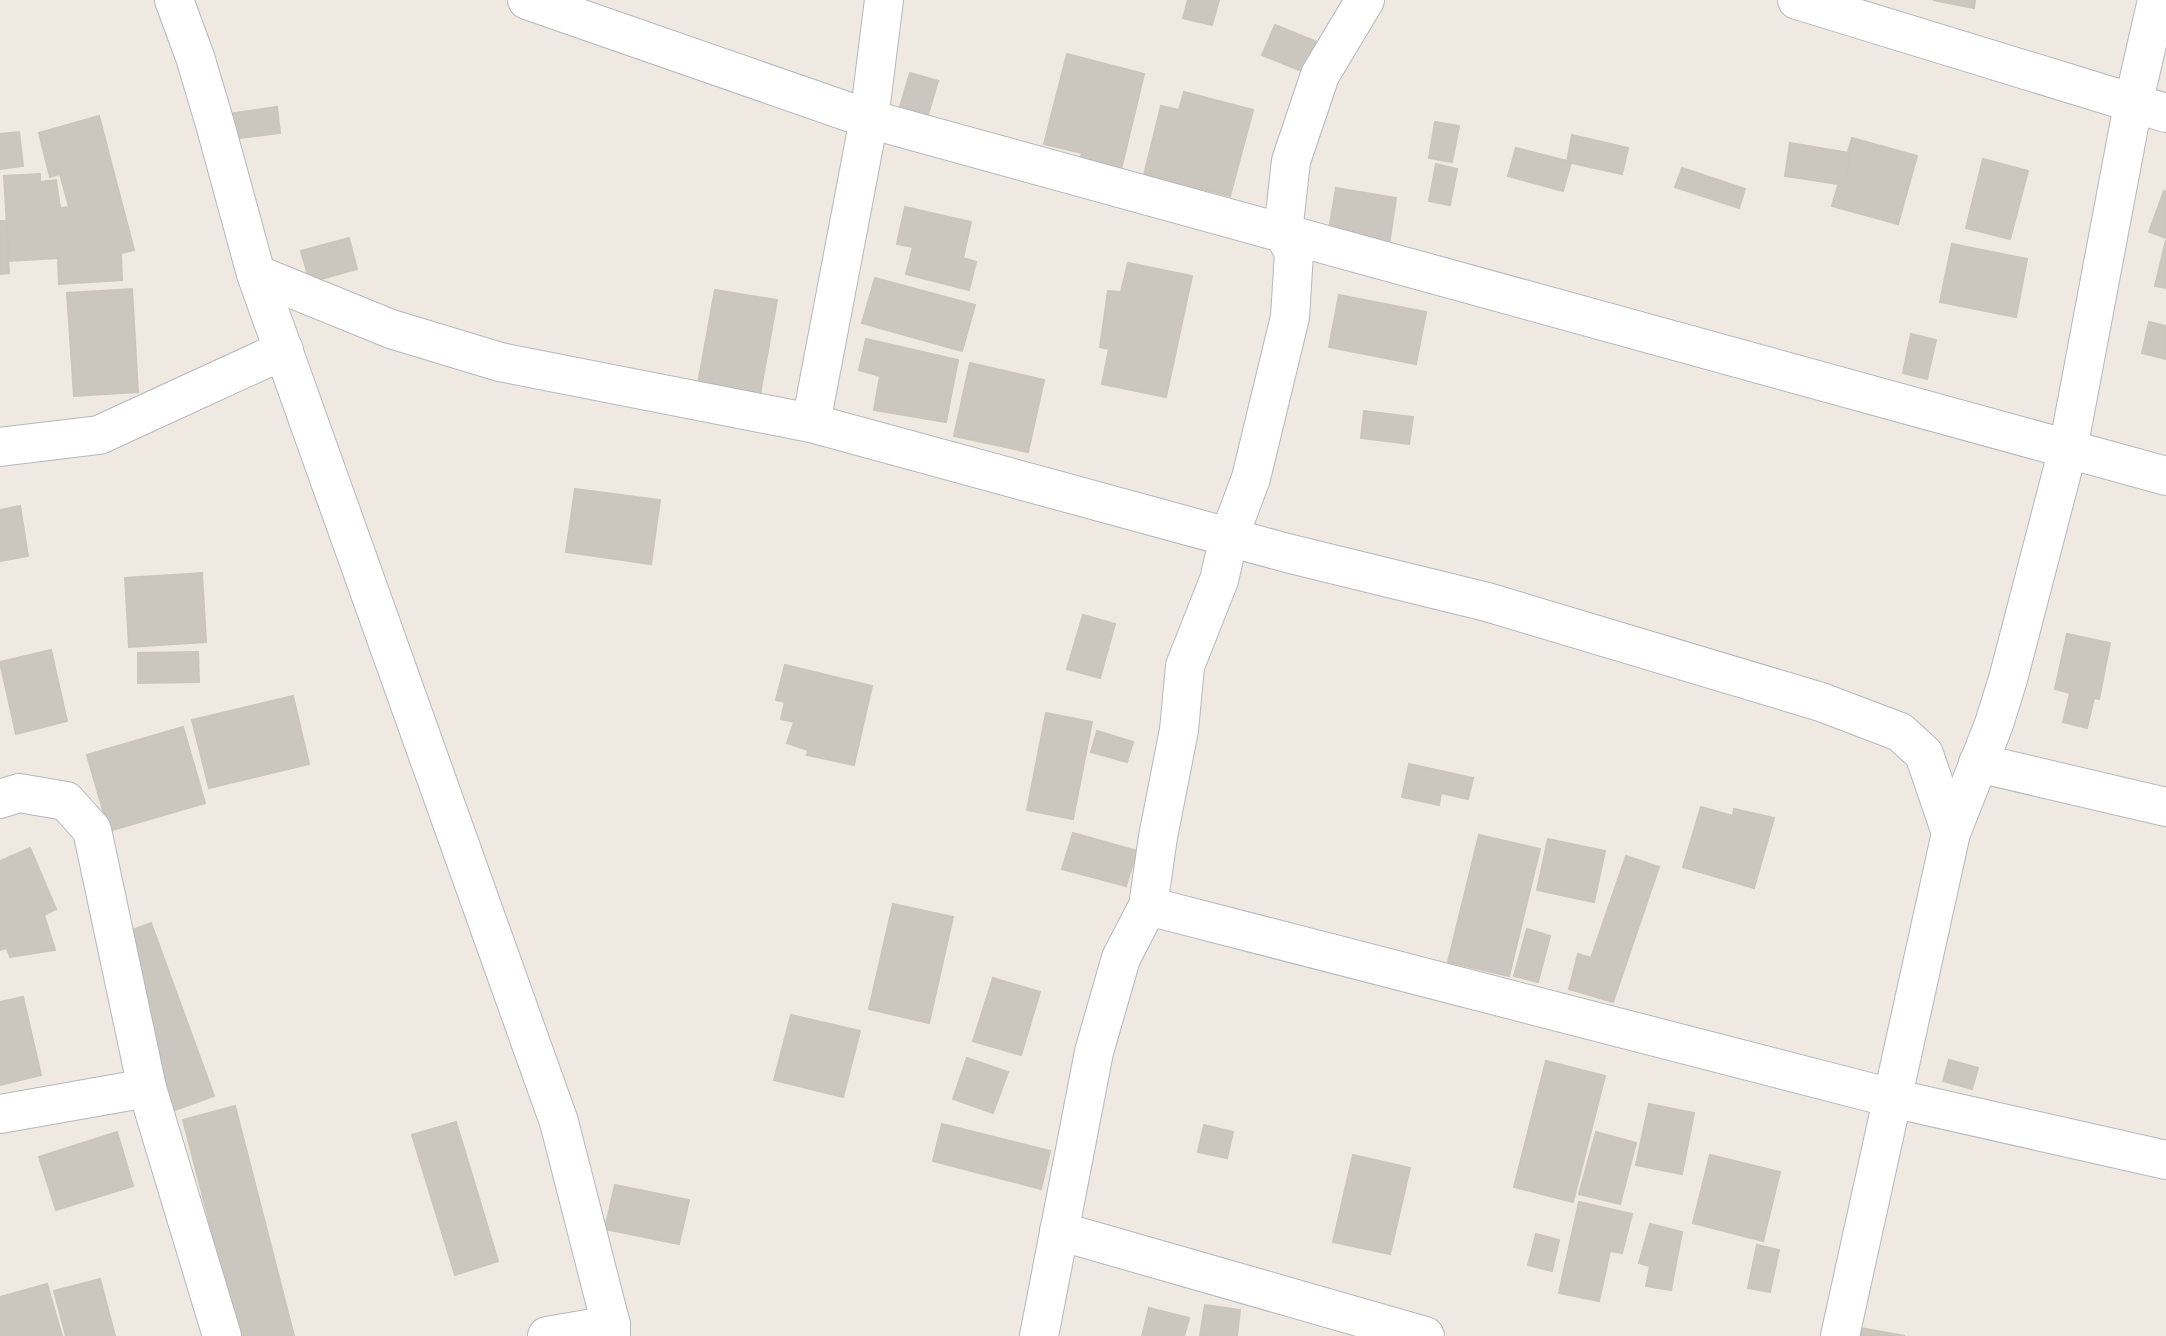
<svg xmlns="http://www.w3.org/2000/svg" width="2166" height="1336" viewBox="0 0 2166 1336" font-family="'Varela Round',sans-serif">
<rect width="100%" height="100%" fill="#efe9e1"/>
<g fill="#cbc7bf" stroke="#cbc5ba" stroke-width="2">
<path d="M1188,0H1219L1212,25L1183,18Z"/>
<path d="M1933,0H1975L1974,8Z"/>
<path d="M1275,25L1317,42L1304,72L1262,55Z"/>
<path d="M1067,54L1144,74L1119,178L1078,169L1082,153L1044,144Z"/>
<path d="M910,73L938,81L927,118L899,110Z"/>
<path d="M1184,92L1253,110L1230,196L1144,175L1161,106L1179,110Z"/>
<path d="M277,107L280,133L232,139L228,114Z"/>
<path d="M99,116L134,250L121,253L122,280L59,284L58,258L9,261L4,176L40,174V182L56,180L60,208L69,207L60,174L50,177L39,133Z"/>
<path d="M1435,122L1459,126L1452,162L1429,158Z"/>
<path d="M19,132L23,166L0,169V134Z"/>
<path d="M1572,135L1628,148L1622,174L1567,162Z"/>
<path d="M1852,138L1917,156L1898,224L1832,206Z"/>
<path d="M1790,143L1850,153L1845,185L1785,176Z"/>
<path d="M1516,148L1571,162L1563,191L1508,176Z"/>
<path d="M1983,159L2028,171L2010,239L1966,228Z"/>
<path d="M1436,164L1457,169L1450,205L1429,201Z"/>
<path d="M1682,168L1745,189L1739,208L1675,187Z"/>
<path d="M1336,188L1396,198L1389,245L1328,236Z"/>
<path d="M2164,191L2166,192V238L2149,232Z"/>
<path d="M905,207L971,222L963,258L976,262L969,290L906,274L913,247L897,244Z"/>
<path d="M0,221H6L9,273L0,274Z"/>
<path d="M349,238L357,269L310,282L301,251Z"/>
<path d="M2166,240V288L2155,286Z"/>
<path d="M1952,244L2027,259L2016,317L1940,302Z"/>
<path d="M1128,263L1192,276L1166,397L1102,384L1109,349L1100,347L1108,291L1121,292Z"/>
<path d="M875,278L975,305L962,351L862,323Z"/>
<path d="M132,289L138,392L74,396L67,293Z"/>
<path d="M715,290L777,300L759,400L697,389Z"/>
<path d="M1339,295L1426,312L1416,364L1329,347Z"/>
<path d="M2149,322L2166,326V359L2142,353Z"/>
<path d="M1911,334L1936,340L1927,379L1903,373Z"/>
<path d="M866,339L958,360L946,422L874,410L880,376L859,370Z"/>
<path d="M970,363L1044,380L1028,452L954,436Z"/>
<path d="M1364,411L1413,417L1409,444L1361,438Z"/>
<path d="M575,489L660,500L651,564L566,552Z"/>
<path d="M20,506L28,556L0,561V510Z"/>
<path d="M202,573L206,642L129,647L125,578Z"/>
<path d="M1083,615L1115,624L1100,678L1067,669Z"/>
<path d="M2067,634L2110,643L2099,699L2094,698L2087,728L2063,722L2070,693L2055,689Z"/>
<path d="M51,650L67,721L16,734L0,662Z"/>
<path d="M198,652L199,682L138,683V653Z"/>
<path d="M785,665L872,686L854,765L807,755L808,750L787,743L794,722L781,719L785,702L776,700Z"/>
<path d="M293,696L309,764L209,788L192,720Z"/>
<path d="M1046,713L1092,722L1073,819L1027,810Z"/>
<path d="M183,727L205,803L109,831L87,755Z"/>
<path d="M1097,731L1133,742L1127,762L1091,752Z"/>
<path d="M1409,764L1473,778L1468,799L1441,793L1439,805L1402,797Z"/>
<path d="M1701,807L1733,816L1734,809L1774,818L1754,888L1683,867Z"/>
<path d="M1073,833L1137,851L1126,886L1062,869Z"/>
<path d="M1479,835L1540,849L1509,976L1448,962Z"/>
<path d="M1548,839L1605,851L1594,902L1537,890Z"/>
<path d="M30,848L56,909L44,915L55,950L10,957L7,948L0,950V861Z"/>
<path d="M1626,856L1659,867L1613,1002L1569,989L1578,954L1591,958Z"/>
<path d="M893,904L953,917L929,1023L869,1009Z"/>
<path d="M151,923L214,1096L164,1114L102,941Z"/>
<path d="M1527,929L1550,936L1538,982L1514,976Z"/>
<path d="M993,978L1040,992L1021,1055L973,1041Z"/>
<path d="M23,997L41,1075L0,1085V1002Z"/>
<path d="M791,1015L860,1031L843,1097L774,1080Z"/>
<path d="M967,1058L1008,1072L993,1113L953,1099Z"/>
<path d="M1949,1060L1978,1068L1972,1089L1943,1081Z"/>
<path d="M1546,1061L1605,1076L1573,1202L1514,1187Z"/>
<path d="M1649,1104L1694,1113L1682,1174L1636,1165Z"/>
<path d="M235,1106L294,1336H239L183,1120Z"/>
<path d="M456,1122L498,1261L455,1275L412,1135Z"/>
<path d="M942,1124L1050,1151L1041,1189L933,1161Z"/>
<path d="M1204,1125L1233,1132L1227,1158L1198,1152Z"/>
<path d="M117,1132L133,1186L56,1210L39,1157Z"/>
<path d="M1596,1132L1636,1143L1620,1204L1579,1194Z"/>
<path d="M1353,1155L1410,1168L1390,1254L1333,1242Z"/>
<path d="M1710,1155L1780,1172L1763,1241L1693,1223Z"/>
<path d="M615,1185L689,1200L679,1244L605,1229Z"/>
<path d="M1579,1202L1632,1214L1622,1253L1610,1251L1599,1301L1559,1293Z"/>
<path d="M1650,1224L1682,1232L1671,1290L1646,1286L1650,1266L1639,1263Z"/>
<path d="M1536,1234L1559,1240L1552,1271L1528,1265Z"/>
<path d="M1757,1245L1779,1250L1770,1292L1748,1288Z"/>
<path d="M100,1279L115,1336H66L54,1291Z"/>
<path d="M47,1284L62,1336H0V1297Z"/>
<path d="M1205,1305L1240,1310L1237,1336H1200Z"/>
<path d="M1149,1308L1189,1318L1184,1336H1142Z"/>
<path d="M1849,1326L1905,1336H1846Z"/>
</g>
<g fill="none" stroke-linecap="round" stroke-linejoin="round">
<g stroke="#b4b7c1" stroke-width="40">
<g id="minor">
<path d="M174,0L195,57L215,124L256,274L559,1122L611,1325V1336"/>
<path d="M527,0L869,119L2166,476"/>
<path d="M1797,0L2166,113"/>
<path d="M256,274L391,329L500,362L811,423L1287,553L1487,602L1821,702L1900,732L1924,754L1951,833"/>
<path d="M811,423L869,119L884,0"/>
<path d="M0,447L99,435L284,350"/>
<path d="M1978,763L2166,807"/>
<path d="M0,799L19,793L66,801L92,830L147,1088L222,1336"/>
<path d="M1148,906L1892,1098L2166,1160"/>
<path d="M0,1114L147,1088"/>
<path d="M1059,1231L1425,1336"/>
<path d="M547,1336L611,1325"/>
<path d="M1039,1336L1094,1052L1121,958L1148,906L1158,837L1179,730L1185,666L1219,580L1229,537L1251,478L1290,317L1294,253L1283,232L1291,161L1320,75L1365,0"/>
<path d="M1840,1336L1951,833L1994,724L2008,679L2068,449L2133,105L2157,0"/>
</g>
</g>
<use href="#minor" stroke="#fff" stroke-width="38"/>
</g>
</svg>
